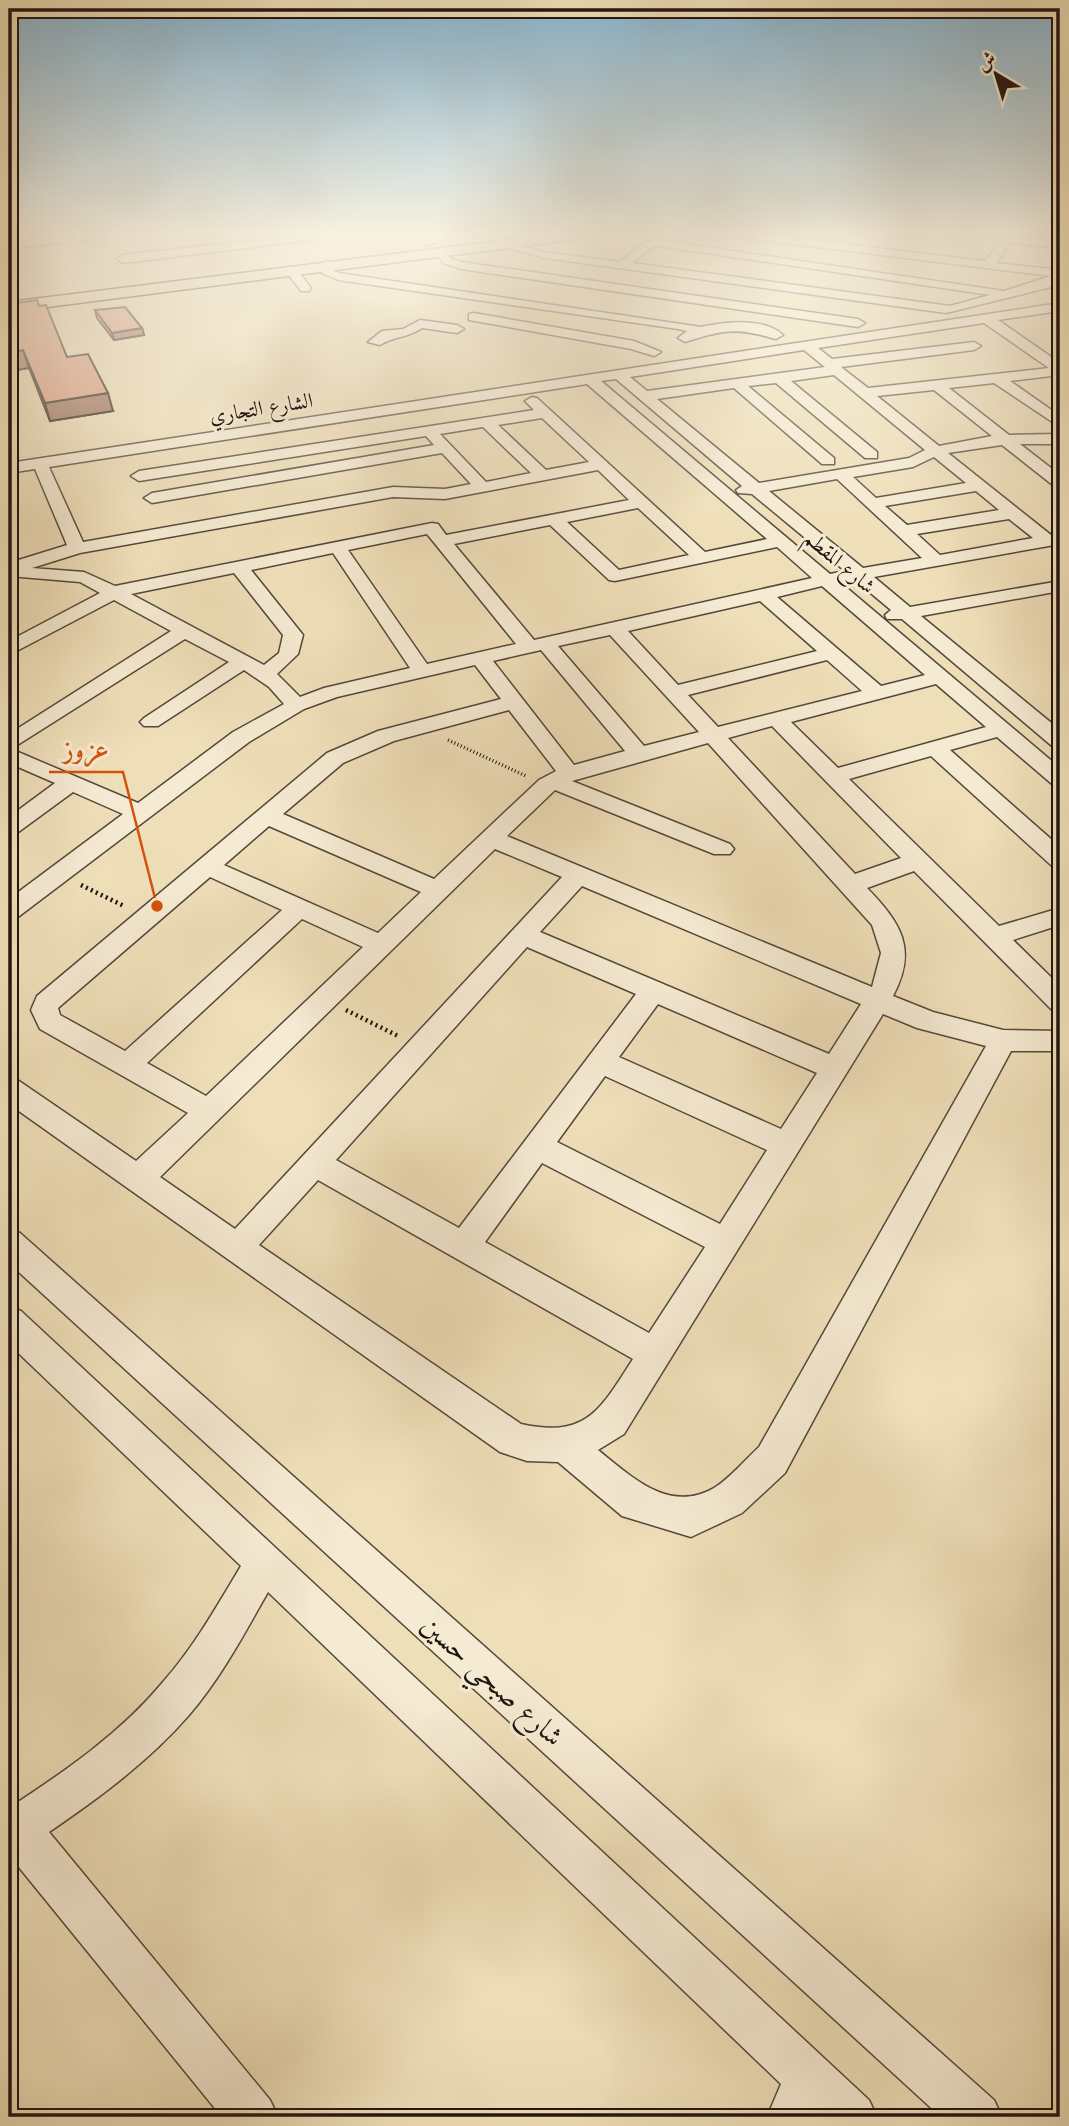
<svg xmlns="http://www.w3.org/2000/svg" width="1069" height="2126" viewBox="0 0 1069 2126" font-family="'Old Standard TT',Amiri,serif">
<rect width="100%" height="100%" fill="#efdfb9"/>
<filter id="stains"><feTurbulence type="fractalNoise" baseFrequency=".00286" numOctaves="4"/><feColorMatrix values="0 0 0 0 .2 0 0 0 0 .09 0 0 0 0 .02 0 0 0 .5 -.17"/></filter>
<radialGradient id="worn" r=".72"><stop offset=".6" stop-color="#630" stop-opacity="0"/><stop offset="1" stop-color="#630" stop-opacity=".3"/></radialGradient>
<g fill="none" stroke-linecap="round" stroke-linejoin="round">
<g stroke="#54483b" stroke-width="3">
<g id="minor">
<path d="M83,234H116L110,237L9,249V243Z"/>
<path d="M308,234H341L335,237L123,263L117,259L123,255Z"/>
<path d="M412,234H425L435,243L425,245Z"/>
<path d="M728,234H760L985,261L1004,237L1060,242V248L1010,243L996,263L1060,270V281L1051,287L946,313L545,258L494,244L500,241L545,252L620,262L645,242L658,240L1004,291L1051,276L734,237ZM658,246L990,295L950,306L632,263L652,247Z"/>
<path d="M441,248L451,259L462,262L858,319L865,323L858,327L461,269L443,263L435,251Z"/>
<path d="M327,261L331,262L334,271L339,273L701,327C724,322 764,317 783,335L776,339C734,327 725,330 685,342L678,338L687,331L678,329L338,280L322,273L321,265Z"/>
<path d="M287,267H295L311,288L309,291H301L285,270Z"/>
<path d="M1060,303V311L998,320L1060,363V375L1010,381L1060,416V427L994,383L949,388L1009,435L1060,434V444H1020L1060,475V488L1054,486L1002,445L948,453L1051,535L1060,534V544L874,577L910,607L1060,581V591L921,616L1060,730V747L1052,746L902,619H887L885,615L891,610L855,580L841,583L1060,768V786L1052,784L997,737L950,750L1060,847V868L1052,866L931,756L849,779L999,926L1060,908V925L1013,940L1060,986V1012L1051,1009L914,871L867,888C901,923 918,949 893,996L933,1012L1003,1030L1060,1031V1051H1011L785,1473L742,1513L691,1537L622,1516L558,1462L527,1461L500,1452L9,1104V1078L19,1081L136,1161L188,1113L40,1029L31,1010L37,996L327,753L378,731L501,699L475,665L337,697L304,709L249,742L18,917L9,919V899L123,814L73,792L17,833L9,835V817L55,783L9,763V734L171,631L114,600L9,655V641L100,593L80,582L9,576V563L67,545L35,469L9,473V463ZM984,323L1049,368L868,388L841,367L974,350L981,346L974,342L832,359L818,348ZM804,350L825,367L647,391L630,377ZM834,375L925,450L909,458L759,483L657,399L734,388L822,464H834V458L748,386L776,383L865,458H877V452L791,381ZM616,379L742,486L736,490L738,493L752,494L845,571L830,574L601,381ZM587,384L767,539L705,552L537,398L532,397L525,401L534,410L139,471L131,476L139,481L426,436L434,445L152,493L144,498L152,503L442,453L471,484L445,489L393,487L83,542L49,467ZM934,390L992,436L939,446L877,396ZM542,418L589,462L546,470L498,425ZM483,427L531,473L486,482L440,434ZM934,457L966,483L876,498L853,477L913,467ZM598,470L629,500L446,535L438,524L432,523L115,586L84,572L32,568L80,553L393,497L445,499ZM837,479L922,558L863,568L769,491ZM976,491L999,510L907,525L885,506ZM638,508L689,555L619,570L567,522ZM1009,519L1033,538L940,555L917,534ZM550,525L609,580L615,581L777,547L812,578L534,640L454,544ZM427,534L436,545L516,644L427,664L348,550ZM333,553L410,668L324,688L300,697L277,674L298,654L303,635L251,570ZM234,573L283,635L279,653L264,665L131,594ZM822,586L925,675L881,686L777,597ZM760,601L817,651L678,685L628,631ZM610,635L699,732L644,746L558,646ZM185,639L229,662L144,718L140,722L144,726H158L244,670L269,687L284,704L233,732L138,803L11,749ZM541,650L625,751L574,765L493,661ZM827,660L862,691L718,727L688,695ZM936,684L986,727L838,768L791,722ZM509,710L556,771L539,780L434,879L283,814L343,763L394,741ZM772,726L901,858L855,874L728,738ZM708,743L872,925L881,953L872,987L507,836L555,790L714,854H730L734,849L730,844L572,781ZM269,826L421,892L378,933L224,865ZM495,849L562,877L235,1229L160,1177ZM210,877L282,910L125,1051L60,1015L58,1008ZM582,886L861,1004L829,1054L540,932ZM302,919L363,947L206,1096L147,1063ZM527,947L636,994L459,1228L336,1160ZM658,1004L817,1073L781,1129L619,1057ZM883,1014L917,1028L986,1046L759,1447C745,1460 730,1478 714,1488C669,1514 632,1477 598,1450L624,1434ZM605,1076L767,1150L720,1224L557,1142ZM542,1163L705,1247L649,1333L485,1242ZM318,1180L633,1359C601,1408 588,1439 521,1424L259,1245Z"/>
<path d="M474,313L634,341L661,352L654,356L631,349L469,320V314Z"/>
<path d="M420,320L457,325L464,329L457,333L422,328C408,338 394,336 380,345L368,342L382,331L403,329Z"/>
<path d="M9,1229L20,1233L994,2100L1002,2117H941L9,1263Z"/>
<path d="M9,1307L21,1311L869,2100L877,2117H767L781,2084L268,1592C244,1634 221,1678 189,1715C149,1761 99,1798 49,1832L270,2100L278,2117H222L9,1855V1808C64,1772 121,1733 163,1682C194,1647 217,1606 241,1566L9,1344Z"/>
</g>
</g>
<g stroke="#211511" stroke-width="3">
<path id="major" d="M554,234H593L586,238L9,312V302Z"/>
</g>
<path stroke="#211511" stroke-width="3.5" stroke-dasharray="1 2.5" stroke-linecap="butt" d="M448,740L526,776"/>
<g stroke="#211511" stroke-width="4.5" stroke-dasharray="2 3.5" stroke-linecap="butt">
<path d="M81,885L124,906"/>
<path d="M346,1010L398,1036"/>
</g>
<use href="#minor" fill="#f5ead2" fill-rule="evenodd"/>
<use href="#major" fill="#efdfb9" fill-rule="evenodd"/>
</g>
<g fill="#be8871" stroke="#211511" stroke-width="2">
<path d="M9,304L39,306L67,357L113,411L50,421L29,368L9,371Z"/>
<path d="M95,310L142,328L144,335L114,340L97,318Z"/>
</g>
<g fill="#9b6f5c" stroke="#211511" stroke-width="2">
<path d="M142,328L144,335L114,340L112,333Z"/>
<path d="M23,350L29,368L9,371V352Z"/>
<path d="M108,393L113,411L50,421L45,403Z"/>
</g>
<g fill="#dd9e83" stroke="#211511" stroke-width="2">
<path d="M37,300L39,306L46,305L67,357L88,354L108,393L45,403L23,350L9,352V304Z"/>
<path d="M125,307L142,328L112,333L95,310Z"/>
</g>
<linearGradient id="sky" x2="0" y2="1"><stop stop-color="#89b7d3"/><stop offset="0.44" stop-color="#f8f1e0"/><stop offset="1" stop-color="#f8f1e0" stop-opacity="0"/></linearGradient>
<rect width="1069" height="532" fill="url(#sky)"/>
<g text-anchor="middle" stroke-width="6" stroke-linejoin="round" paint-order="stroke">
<g font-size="21" fill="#211511" stroke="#f5ead2">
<text transform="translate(261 408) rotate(-9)" y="7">الشارع التجاري</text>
<text transform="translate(840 562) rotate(40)" y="7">شارع المقطم</text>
</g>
<g font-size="28" fill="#211511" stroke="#f5ead2">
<text transform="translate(493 1680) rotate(42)" y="10">شارع صبحي حسين</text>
</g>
</g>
<path fill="none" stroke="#d4520c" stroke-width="2.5" d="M157 906L123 772H49"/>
<circle fill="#d4520c" stroke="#f5ead2" stroke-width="2.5" cx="157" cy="906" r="7"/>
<g font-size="26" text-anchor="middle" font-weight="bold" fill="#d4520c" stroke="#f5ead2" stroke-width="6" stroke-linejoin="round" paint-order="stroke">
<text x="86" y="758">عزوز</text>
</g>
<rect width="1069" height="2126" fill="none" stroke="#efdfb9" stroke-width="35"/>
<rect x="10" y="10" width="1048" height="2105" fill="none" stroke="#211511" stroke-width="3.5"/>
<rect x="18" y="18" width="1034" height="2091" fill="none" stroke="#211511" stroke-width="2"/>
<g transform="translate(996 74) rotate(322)" stroke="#f5ead2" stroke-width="5" paint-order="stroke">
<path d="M0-5L12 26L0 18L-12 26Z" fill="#211511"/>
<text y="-10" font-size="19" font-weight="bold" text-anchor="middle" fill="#211511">ش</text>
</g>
<rect width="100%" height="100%" filter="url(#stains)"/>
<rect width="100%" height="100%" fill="url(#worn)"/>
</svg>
